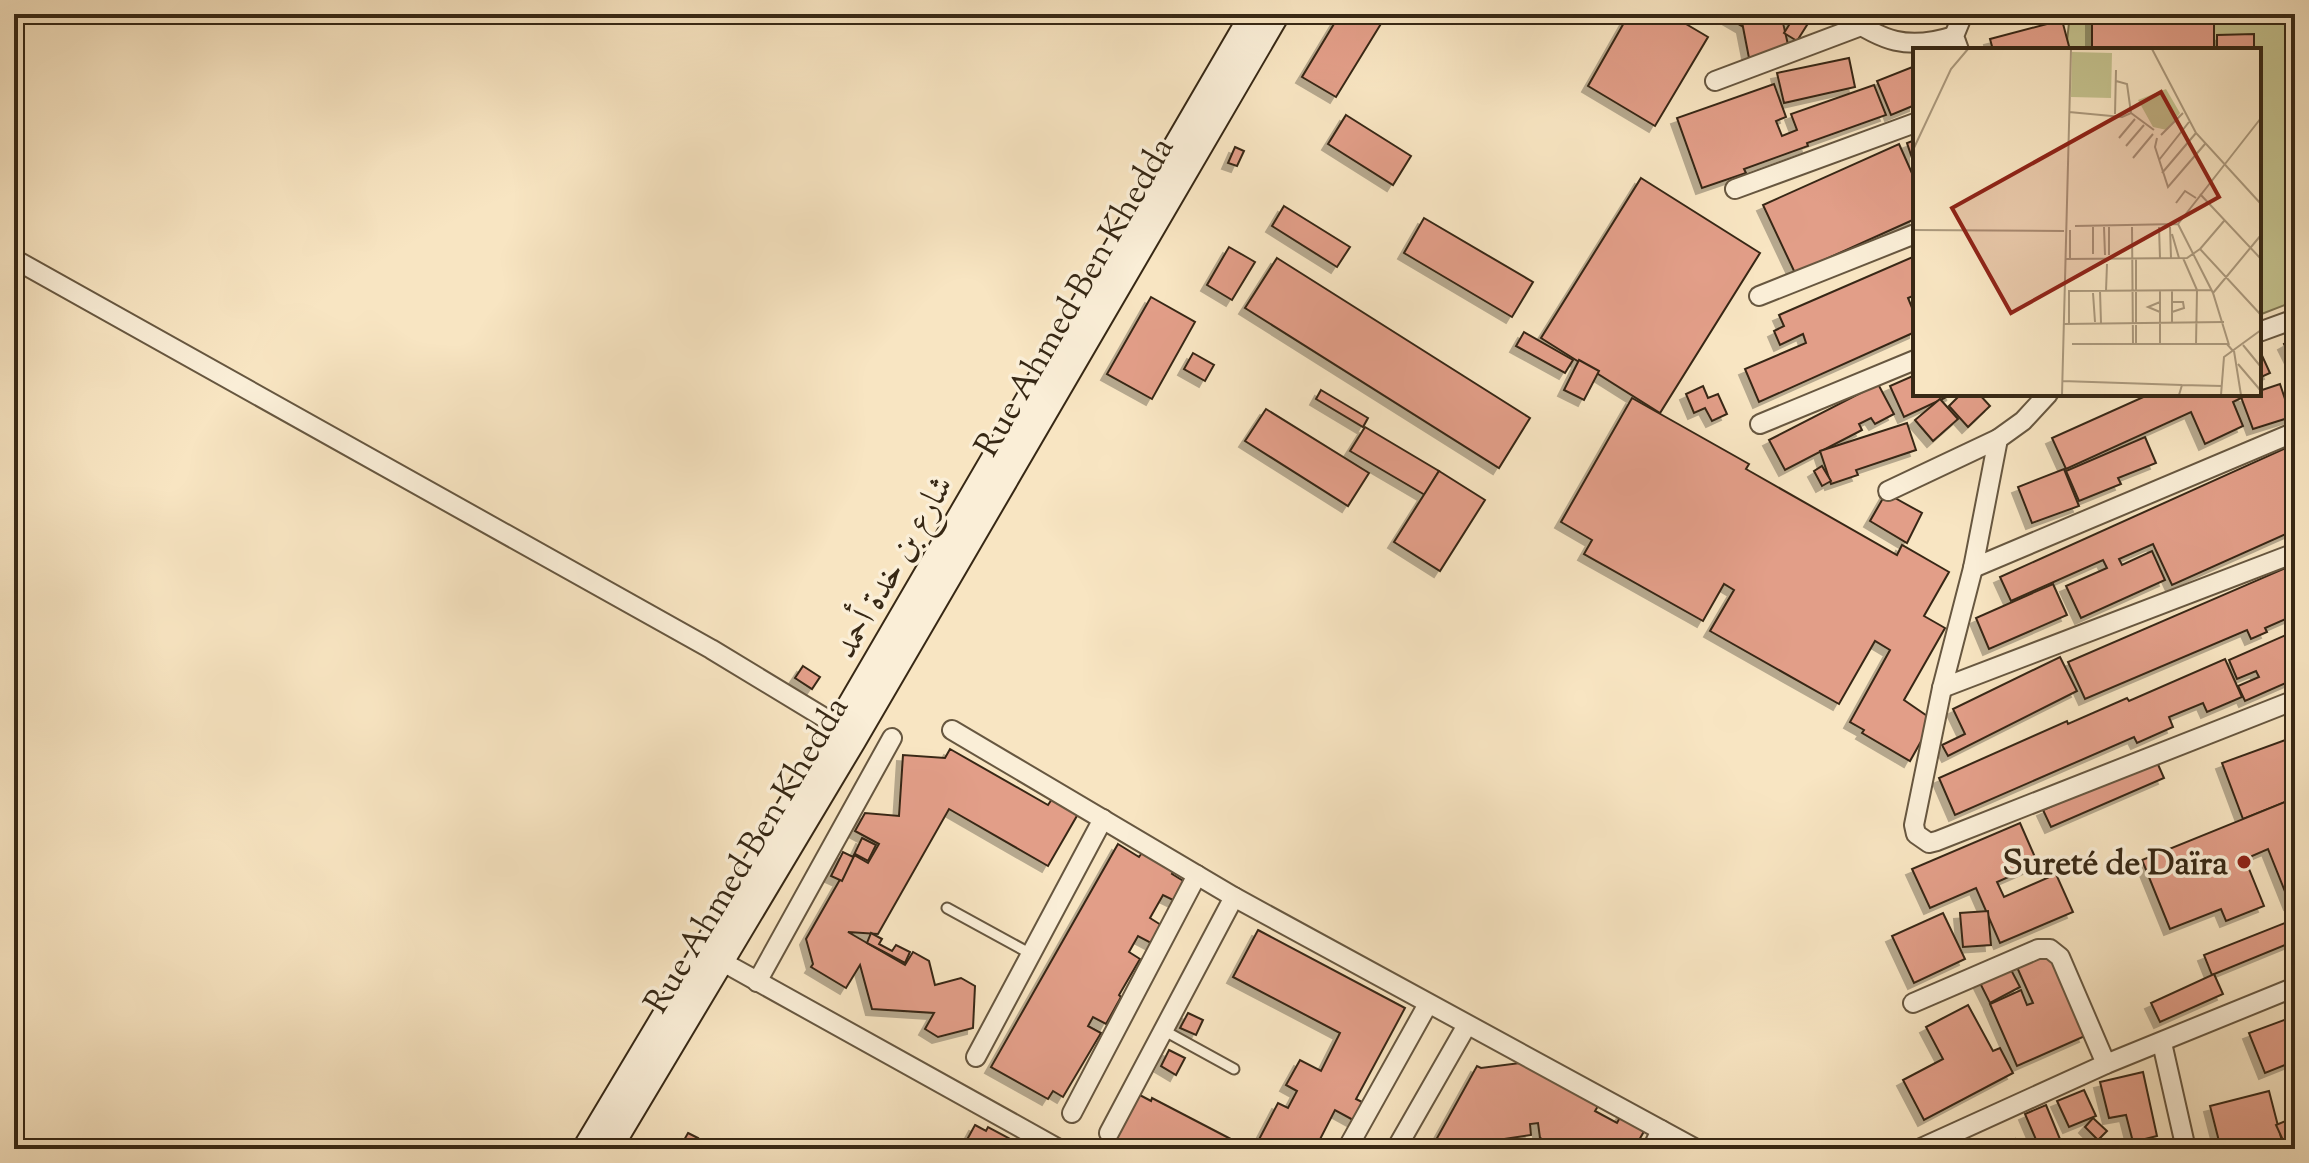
<svg xmlns="http://www.w3.org/2000/svg" width="2309" height="1163" viewBox="0 0 2309 1163" font-family="'Sorts Mill Goudy',Amiri,serif">
<defs>
<filter id="shadow"><feDropShadow dx="-6" dy="6" stdDeviation="0" flood-color="#0004"/></filter>
</defs>
<rect width="100%" height="100%" fill="#f8e5c2"/>
<filter id="stains"><feTurbulence type="fractalNoise" baseFrequency=".0025" numOctaves="4"/><feColorMatrix values="0 0 0 0 .2 0 0 0 0 .09 0 0 0 0 .02 0 0 0 .5 -.17"/></filter>
<radialGradient id="worn" r=".72"><stop offset=".6" stop-color="#630" stop-opacity="0"/><stop offset="1" stop-color="#630" stop-opacity=".3"/></radialGradient>
<path fill="#c4c28e" stroke="#7e7552" stroke-width="2" d="M2070,14H2295V301L2259,315V50H2066Z"/>
<g fill="#e29e88" stroke="#372815" stroke-width="2" filter="url(#shadow)">
<path d="M1340,14H1387L1336,97L1302,77Z"/>
<path d="M1629,14H1669L1708,37L1655,126L1588,86Z"/>
<path d="M1721,14H1753L1745,28Z"/>
<path d="M1781,14L1789,49L1749,58L1742,22Z"/>
<rect x="2092" y="15" width="122" height="35"/>
<path d="M1794,17L1807,25L1797,41L1784,33Z"/>
<path d="M2062,20L2070,50H1993L1990,39Z"/>
<path d="M2254,34V50H2217V35Z"/>
<path d="M1849,58L1855,87L1784,103L1777,73Z"/>
<path d="M1915,66V105L1891,115L1877,81Z"/>
<path d="M1774,84L1786,117L1776,121L1782,136L1797,130L1791,114L1874,85L1886,115L1807,143L1808,146L1744,169L1746,173L1702,188L1677,118Z"/>
<path d="M1346,115L1411,156L1393,185L1328,144Z"/>
<path d="M1915,140V167L1907,143Z"/>
<path d="M1899,144L1915,180V219L1795,273L1763,205Z"/>
<path d="M1235,147L1244,151L1237,166L1228,163Z"/>
<path d="M1641,178L1760,253L1660,413L1541,338Z"/>
<path d="M1284,206L1350,247L1337,267L1272,226Z"/>
<path d="M1424,218L1533,282L1512,317L1404,253Z"/>
<path d="M1229,247L1255,262L1232,300L1207,285Z"/>
<path d="M1915,256V295L1908,298L1915,315V332L1759,402L1745,369L1806,343L1803,334L1780,345L1774,331L1784,326L1779,315Z"/>
<path d="M1277,258L1530,418L1499,468L1245,308Z"/>
<path d="M1151,297L1195,322L1152,399L1107,374Z"/>
<path d="M1524,332L1573,360L1565,373L1516,346Z"/>
<path d="M2295,338V366L2284,344Z"/>
<path d="M2259,349L2270,373L2259,378Z"/>
<path d="M1193,353L1214,365L1205,381L1184,369Z"/>
<path d="M1579,360L1599,371L1584,400L1564,390Z"/>
<path d="M1915,375V394H1953L1904,417L1890,386Z"/>
<path d="M1878,384L1894,414L1875,424L1871,418L1859,424L1862,430L1785,470L1769,440Z"/>
<path d="M2280,384L2291,417L2253,429L2241,397L2259,394V391Z"/>
<path d="M1703,386L1708,398L1718,394L1727,414L1712,421L1705,408L1694,413L1686,394Z"/>
<path d="M1321,390L1368,418L1363,427L1316,399Z"/>
<path d="M1961,394H1979L1990,406L1968,427L1949,406Z"/>
<path d="M2150,394H2244L2245,396L2233,402L2243,426L2205,444L2191,412L2066,469L2052,438Z"/>
<path d="M1632,398L1749,464L1746,469L1897,555L1902,545L1949,572L1924,616L1945,628L1904,700L1933,720L1910,761L1862,733L1864,730L1850,722L1890,650L1875,641L1839,704L1710,631L1734,590L1724,584L1703,621L1584,554L1592,540L1561,522Z"/>
<path d="M1940,399L1958,419L1933,441L1915,420Z"/>
<path d="M1266,409L1369,473L1348,506L1245,441Z"/>
<path d="M1907,423L1916,450L1856,470L1858,475L1831,484L1820,451Z"/>
<path d="M1365,427L1439,471L1425,495L1350,451Z"/>
<path d="M2145,437L2156,463L2118,478L2121,484L2079,501L2066,471Z"/>
<path d="M2295,444V530L2172,585L2153,544L2119,559L2122,565L2152,551L2165,580L2081,618L2066,586L2107,568L2103,560L2011,601L2000,577Z"/>
<path d="M1822,466L1831,481L1822,486L1814,471Z"/>
<path d="M2064,469L2079,506L2032,523L2018,487Z"/>
<path d="M1439,471L1485,500L1440,571L1394,542Z"/>
<path d="M1886,493L1922,513L1907,543L1870,521Z"/>
<path d="M2295,564V615L2265,628L2267,632L2251,639L2247,630L2085,699L2068,662Z"/>
<path d="M2053,584L2067,615L1989,649L1976,618Z"/>
<path d="M2295,631V679L2245,701L2238,686L2259,677L2256,671L2237,679L2229,660Z"/>
<path d="M2060,657L2077,691L1948,756L1942,745L1965,734L1953,709Z"/>
<path d="M2225,659L2242,697L2207,712L2203,703L2169,717L2173,727L2137,743L2134,737L1955,815L1939,778L2067,721L2068,724L2127,698L2129,701Z"/>
<path d="M803,666L820,677L812,689L795,678Z"/>
<path d="M2288,739L2295,756V798L2243,819L2222,763Z"/>
<path d="M950,749L1048,805L1052,799L1078,814L1048,866L949,809L878,934L848,932L905,965L913,952L929,961L935,985L961,978L975,986L973,1028L938,1037L925,1029L934,1013L872,1009L860,965L846,988L811,967L813,964L806,939L854,855L868,863L879,844L855,831L865,813L899,816L903,755L945,758Z"/>
<path d="M2156,760L2164,778L2051,827L2043,810Z"/>
<path d="M2295,798V902L2290,904L2268,849L2245,859L2264,906L2226,921L2221,909L2170,929L2142,860Z"/>
<path d="M2020,823L2038,864L1997,882L2004,897L2056,874L2073,912L2000,943L1976,888L1930,908L1912,869Z"/>
<path d="M862,838L876,845L868,861L855,854L842,881L831,876L843,852L853,857Z"/>
<path d="M1118,844L1139,857L1144,850L1175,868L1172,874L1185,882L1175,901L1163,895L1150,918L1161,925L1151,943L1138,936L1129,952L1140,959L1119,995L1121,997L1106,1024L1093,1017L1088,1026L1101,1033L1063,1097L1053,1091L1048,1099L991,1067Z"/>
<path d="M1988,911L1991,945L1963,947L1960,913Z"/>
<path d="M1943,913L1965,959L1914,983L1892,936Z"/>
<path d="M2295,919V941L2212,975L2204,955Z"/>
<path d="M1258,930L1405,1008L1356,1099L1364,1103L1355,1121L1335,1110L1315,1149H1254L1278,1103L1288,1108L1297,1091L1286,1085L1300,1060L1321,1071L1340,1033L1233,977Z"/>
<path d="M871,933L882,939L879,944L892,951L896,945L910,952L905,963L867,943Z"/>
<path d="M2048,952L2085,1036L2017,1066L1990,1004L2021,990L2027,1005L2033,1003L2016,965Z"/>
<path d="M2009,966L2020,987L1990,1003L1979,981Z"/>
<path d="M2214,974L2223,994L2160,1022L2151,1003Z"/>
<path d="M1968,1005L1993,1051L2000,1048L2013,1073L1924,1120L1903,1080L1943,1059L1926,1027Z"/>
<path d="M1188,1013L1203,1020L1196,1035L1180,1028Z"/>
<path d="M2295,1016V1061L2265,1073L2249,1033Z"/>
<path d="M1169,1050L1185,1058L1176,1075L1161,1066Z"/>
<path d="M1520,1063L1598,1106L1595,1111L1617,1123L1623,1112L1647,1126L1634,1149H1560L1540,1138L1538,1123L1530,1124L1531,1135L1498,1140L1493,1149H1431L1477,1066L1481,1068Z"/>
<path d="M2143,1072L2157,1136L2133,1142L2126,1115L2109,1118L2100,1082Z"/>
<path d="M2084,1090L2096,1116L2069,1127L2057,1101Z"/>
<path d="M2269,1091L2284,1149H2221L2210,1106Z"/>
<path d="M1136,1093L1151,1101L1152,1098L1250,1149H1134L1112,1137Z"/>
<path d="M2046,1105L2062,1144L2051,1149H2040L2025,1114Z"/>
<path d="M2295,1117V1148L2287,1149L2276,1125Z"/>
<path d="M2093,1118L2107,1131L2098,1140L2085,1127Z"/>
<path d="M975,1125L986,1131L988,1127L1029,1149H966L963,1147Z"/>
<path d="M688,1133L698,1138L692,1149H679Z"/>
<path d="M2015,1139L2019,1149H1987Z"/>
</g>
<g fill="none" stroke-linecap="round" stroke-linejoin="round">
<g stroke="#675740" stroke-width="13">
<g id="lane">
<path d="M947,908L1031,954"/>
<path d="M1163,1030L1234,1069"/>
</g>
</g>
<g stroke="#675740" stroke-width="22">
<g id="street">
<path d="M1843,14C1882,41 1907,51 1954,36"/>
<path d="M1959,50L1954,36L1963,14"/>
<path d="M1715,81L1861,26"/>
<path d="M1735,189L1915,123"/>
<path d="M14,259L711,649L838,726"/>
<path d="M1759,296L1915,234"/>
<path d="M2259,332L2295,319"/>
<path d="M2048,394L2023,421L1998,439L1973,568L1942,688L1914,825L1916,834L1929,843L1937,841L2295,700"/>
<path d="M1760,424L1915,360"/>
<path d="M1888,491L1998,439"/>
<path d="M1973,568L2295,432"/>
<path d="M1942,688L2295,553"/>
<path d="M952,730L1234,897L1696,1149"/>
<path d="M721,961L1059,1149"/>
<path d="M757,982L892,738"/>
<path d="M1913,1003L2038,949H2050L2060,957L2106,1064"/>
<path d="M2162,1043L2186,1149"/>
<path d="M976,1057L1103,819"/>
<path d="M1072,1113L1197,875"/>
<path d="M1109,1133L1234,897"/>
<path d="M1347,1149L1428,1004"/>
<path d="M1396,1149L1467,1025"/>
<path d="M1652,1149L1661,1130"/>
<path d="M1919,1149L2106,1064L2295,987"/>
</g>
</g>
<g stroke="#372815" stroke-width="28">
<g id="secondary">
<path d="M585,1149L838,726L1253,14"/>
<path d="M609,1149L853,741L1277,14"/>
</g>
</g>
<use href="#lane" stroke="#faeed7" stroke-width="9"/>
<use href="#street" stroke="#faeed7" stroke-width="18"/>
<use href="#secondary" stroke="#faeed7" stroke-width="24"/>
</g>
<circle fill="#8f2418" stroke="#faeed7" stroke-width="3" cx="2244" cy="862" r="8"/>
<g text-anchor="middle" stroke-width="7" stroke-linejoin="round" paint-order="stroke">
<g font-size="34" fill="#372815" stroke="#faeed7">
<text transform="translate(1073 296) rotate(-60)" y="12">Rue Ahmed Ben Khedda</text>
<text transform="translate(892 566) rotate(-60)" y="12">شارع بن خدة أحمد</text>
<text transform="translate(745 854) rotate(-59)" y="12">Rue Ahmed Ben Khedda</text>
</g>
<g font-size="34" font-weight="bold" fill="#372815" stroke="#faeed7" text-anchor="end">
<text x="2228" y="874">Sureté de Daïra</text>
</g>
</g>
<g transform="translate(1913 48)">
<rect width="348" height="348" fill="#f8e5c2"/>
<path d="M159,4L199,5L198,50L158,49ZM253,41L267,65L254,82L240,79L225,52Z" fill="#c4c28e"/>
<path fill="none" stroke="#ab997d" stroke-width="2" d="M239,1L283,85L348,156M203,33L214,36L218,65L241,82M156,64L209,69L218,65M202,66L203,22M248,87L270,65M206,90L222,71M244,90L242,99L255,139L292,96M213,98L231,77M0,102L38,21L55,1M220,110L240,86M246,112L276,74M249,125L283,85M287,146L348,211M263,155L272,143L283,150M311,173L287,201L348,267M265,176L348,70M265,176L300,245L316,297M162,178L265,176M180,179V206M191,179L192,207M196,179V207M219,179L220,297M246,179L247,210M257,179L258,210M0,182L151,183M157,182V211M259,186L266,210M270,210L284,242L283,297M153,211L274,210L287,201M259,242V275M157,243L299,242M187,243L188,275M193,243L194,216M247,243V296M180,245L182,274M300,245L348,187M247,254L235,259L247,264M259,264L271,260L270,254H260M151,276L311,274M156,276V242M159,296H314L320,303M223,297V211M330,297L348,319M321,303L328,347M325,316L348,343M149,333L269,337M149,347L158,1M266,347L269,337L309,338M308,347L311,309L348,282"/>
<path fill="#8f2418" fill-opacity="0.15" stroke="#8f2418" stroke-width="4" d="M248,44L306,149L98,265L39,160Z"/>
<rect width="348" height="348" fill="none" stroke="#372815" stroke-width="4"/>
</g>
<rect width="2309" height="1163" fill="none" stroke="#f8e5c2" stroke-width="48"/>
<rect x="16" y="16" width="2277" height="1131" fill="none" stroke="#372815" stroke-width="4"/>
<rect x="24" y="24" width="2261" height="1115" fill="none" stroke="#372815" stroke-width="2"/>
<rect width="100%" height="100%" filter="url(#stains)"/>
<rect width="100%" height="100%" fill="url(#worn)"/>
</svg>
